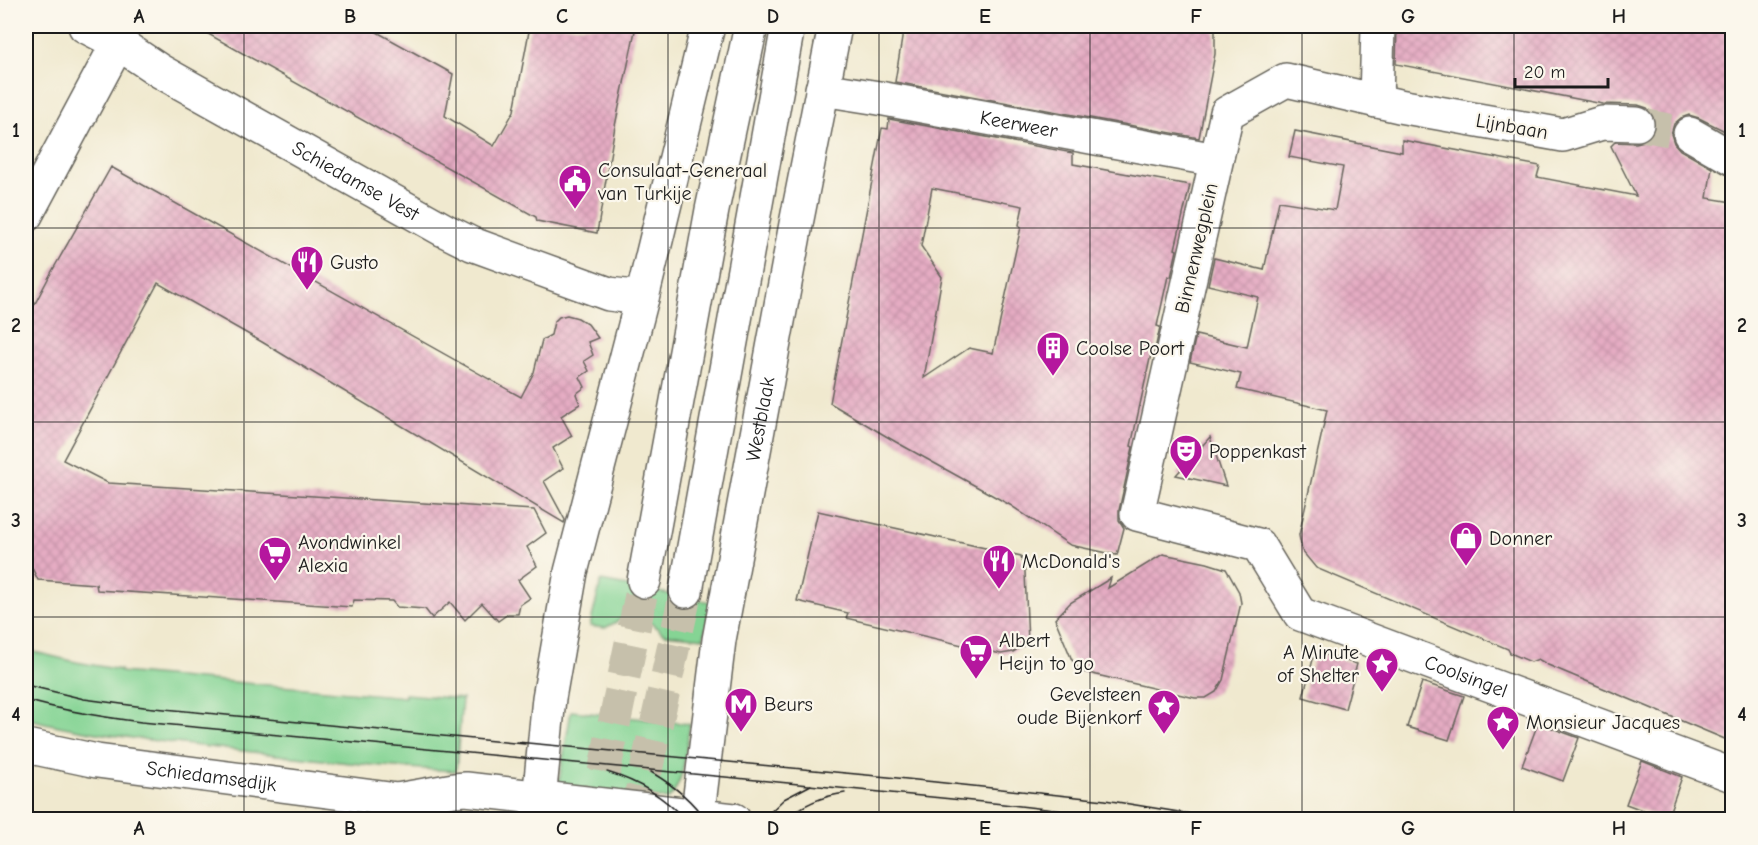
<svg xmlns="http://www.w3.org/2000/svg" width="1758" height="845" viewBox="0 0 1758 845" font-family="'Comic Neue',sans-serif">
<defs>
<pattern id="building-cross-hatch" width="8" height="8" patternUnits="userSpaceOnUse" patternTransform="scale(1.5)"><rect width="8" height="8" fill="#e5acc3"/><path d="M0 0l8 8M0 8l8-8" fill="none" stroke="#c493a7"/></pattern>
</defs>
<rect width="100%" height="100%" fill="#fbf7ec"/>
<filter id="ink" filterUnits="userSpaceOnUse"><feTurbulence type="fractalNoise" baseFrequency=".0167" numOctaves="2"/><feDisplacementMap in="SourceGraphic" scale="12" xChannelSelector="R" yChannelSelector="G"/><feConvolveMatrix kernelMatrix="1 2 1 2 8 2 1 2 1" color-interpolation-filters="sRGB"/></filter>
<filter id="wash" filterUnits="userSpaceOnUse"><feTurbulence type="fractalNoise" baseFrequency=".008" numOctaves="4" result="noise"/><feDisplacementMap in="SourceGraphic" scale="24" xChannelSelector="R" yChannelSelector="G"/><feGaussianBlur stdDeviation="1.35" result="paint"/><feColorMatrix in="noise" values="0 0 0 0 0 0 0 0 0 0 0 0 0 0 0 0 0 1.4 0 .05"/><feComposite in="paint" operator="in"/></filter>
<g filter="url(#wash)">
<rect width="100%" height="100%" fill="#f0e9cf"/>
<g fill="#85d494" stroke="#507858" stroke-width="1.5">
<path d="M601,581L711,602L704,638L664,634L652,624L637,619L620,620L605,628L590,626Z"/>
<path d="M26,650L76,662L120,670V672L405,697V694L462,699L456,771C370,767 286,756 201,746C143,739 83,734 26,718Z"/>
<path d="M571,711L690,724C686,745 685,785 668,799L561,787L559,782Z"/>
</g>
<g id="blocks">
<g fill="url(#building-cross-hatch)" fill-rule="evenodd">
<path d="M194,26H366L453,74L445,116L494,146L514,111L530,26H636L615,126L597,233L537,221L536,217Z"/>
<path d="M904,26H1215V54L1199,138L895,82Z"/>
<path d="M1397,26H1732V100L1727,132L1699,118L1689,115L1681,118L1674,124L1671,134L1674,143L1680,150L1712,168L1707,198L1732,202V742L1548,665L1538,659L1531,662L1510,653L1508,649L1316,568L1302,551L1299,535L1327,410L1237,389L1241,374L1190,362L1196,335L1247,347L1258,297L1208,285L1214,258L1264,270L1279,201L1335,210L1343,167L1289,157L1295,131L1402,152V140L1540,166L1537,177L1636,196L1611,146L1615,142L1636,143L1645,141L1653,134L1656,124L1654,116L1647,108L1638,105L1603,104L1396,64Z"/>
<path d="M889,119L1073,153V164L1190,185L1175,249L1177,250L1171,277L1168,276L1157,326L1160,327L1154,354H1151L1131,446L1133,447L1119,510V520L1124,528L1117,555L1070,545L1010,505L896,442L830,403L882,128L888,129ZM932,188L1023,206L1019,225L1021,227L993,353L969,348L924,378L942,277L921,246Z"/>
<path d="M111,167L521,397L534,372L542,340L551,335L554,322L559,317L567,315L578,318L588,324L598,338L588,342L593,355L584,361L589,371L580,377L585,387L576,394L580,404L561,416L572,436L553,448L563,468L544,481L565,520L564,523L262,342L158,283L63,460L108,483L534,510L546,533L527,547L537,566L518,580L530,598L520,605L518,614H508L498,621L482,603L465,620L450,602L432,618L425,609L397,607L392,601L354,600L352,607L97,590L96,584L38,580L26,556V321L51,273Z"/>
<path d="M1210,437L1226,486L1176,475Z"/>
<path d="M818,511L1021,556L1025,572L1028,643L1013,652L1001,654L846,618L848,613L797,601Z"/>
<path d="M1163,554L1207,563L1226,569L1239,592L1241,603L1223,680L1216,692L1206,698H1195L1084,672L1079,669L1072,660L1055,619L1070,603L1111,578L1108,588Z"/>
<path d="M1315,652L1357,664L1345,709L1303,697Z"/>
<path d="M1422,682L1464,696L1449,740L1407,727Z"/>
<path d="M1538,723L1579,738L1563,781L1522,766Z"/>
<path d="M1642,761L1682,777L1667,819L1626,804Z"/>
</g>
</g>
</g>
<g filter="url(#ink)">
<use href="#blocks" fill-opacity="0" stroke="#66645b" stroke-width="1.5"/>
<g fill="none" stroke-linecap="round" stroke-linejoin="round">
<path stroke="#c6c0ab" stroke-width="33" stroke-dasharray="33 16" stroke-linecap="butt" d="M1637,124L1690,134"/>
<g stroke="#c6c0ab" stroke-width="33" stroke-dasharray="33 16" stroke-linecap="butt">
<path d="M594,820L644,581"/>
<path d="M635,820L686,591"/>
</g>
<g stroke="#66645b" stroke-width="36">
<g id="street">
<path id="s1" d="M85,26L118,43L160,71L444,230L472,244L609,294L642,298"/>
<path id="s2" d="M822,89L879,98L1216,160"/>
<path d="M1376,101L1378,26"/>
<path id="s3" d="M1637,124L1602,123L1563,135L1399,106L1286,80L1227,113L1137,514L1258,545L1300,614L1732,775"/>
<path d="M1690,134L1732,158"/>
<path d="M26,215L118,43L121,26"/>
</g>
</g>
<g stroke="#66645b" stroke-width="36">
<g id="secondary">
<path d="M644,581L712,210L751,26"/>
<path d="M686,591L788,26"/>
<path id="s4" d="M26,746L97,761L397,800L454,790L466,789L734,820"/>
<path d="M397,800L436,820"/>
<path d="M537,820L549,698L571,572L642,298L708,26"/>
<path id="s5" d="M697,820L719,640L796,224L835,26"/>
</g>
</g>
<use href="#street" stroke="#fff" stroke-width="33"/>
<use href="#secondary" stroke="#fff" stroke-width="33"/>
<g stroke="#1c1c1c" stroke-width="1.5">
<path d="M26,685L84,699L144,707L525,744"/>
<path d="M26,700C63,711 102,717 141,722L736,778L1003,804L1142,820"/>
<path d="M517,742L888,777L1105,800L1228,820"/>
<path d="M607,772C637,781 664,796 685,820"/>
<path d="M651,772C671,784 692,799 705,820"/>
<path d="M762,820L784,799L811,785"/>
<path d="M784,820C802,805 822,796 845,793"/>
</g>
</g>
</g>
<path fill="none" stroke="#1c1c1c" stroke-width="1.5" stroke-opacity="0.55" d="M244,26V820M456,26V820M668,26V820M879,26V820M1090,26V820M1302,26V820M1514,26V820M26,228H1732M26,422H1732M26,617H1732"/>
<defs>
<g id="civic-pin" transform="scale(1.725)"><path d="M0 17L-7.5 6A9.5 9.5 0 1 1 7.5 6Z" fill="#b5179e" stroke="#fbf7ec"/><path d="M-.6-6.5H3V-4.5H.6V-3L4-1V1h2V6H-6V1h2V-1L-.6-3ZM-1.2 2.5V6h2.4V2.5Z" fill="#fff"/></g>
<g id="restaurant-pin" transform="scale(1.725)"><path d="M0 17L-7.5 6A9.5 9.5 0 1 1 7.5 6Z" fill="#b5179e" stroke="#fbf7ec"/><path d="M-5-6h1v4h1v-4h1v4h1v-4h1v5L-1.5 .5V6h-2V.5L-5-1ZM5-6V6H3V1.5H1.5Q1.5-4 5-6Z" fill="#fff"/></g>
<g id="building-pin" transform="scale(1.725)"><path d="M0 17L-7.5 6A9.5 9.5 0 1 1 7.5 6Z" fill="#b5179e" stroke="#fbf7ec"/><path d="M-4-6H4V6H1V3H-1V6H-4ZM-2.5-4.3h1.7v1.8h-1.7ZM.8-4.3h1.7v1.8H.8ZM-2.5-1h1.7V.8h-1.7ZM.8-1h1.7V.8H.8Z" fill="#fff"/></g>
<g id="theatre-pin" transform="scale(1.725)"><path d="M0 17L-7.5 6A9.5 9.5 0 1 1 7.5 6Z" fill="#b5179e" stroke="#fbf7ec"/><path d="M-5-5.5Q0-4 5-5.5V0Q5 5 0 6Q-5 5-5 0ZM-3.3-2.5H-1v1.5H-3.3ZM1-2.5H3.3v1.5H1ZM-2.8 1Q0 5.5 2.8 1Z" fill="#fff"/></g>
<g id="shop-pin" transform="scale(1.725)"><path d="M0 17L-7.5 6A9.5 9.5 0 1 1 7.5 6Z" fill="#b5179e" stroke="#fbf7ec"/><path d="M-5-2.5h2.3a2.7 3.5 0 0 1 5.4 0H5L5.5 6h-11ZM-1.5-2.5h3a1.5 2.3 0 0 0-3 0Z" fill="#fff"/></g>
<g id="supermarket-pin" transform="scale(1.725)"><path d="M0 17L-7.5 6A9.5 9.5 0 1 1 7.5 6Z" fill="#b5179e" stroke="#fbf7ec"/><path d="M-6-5.5h2.5l.6 2H6L4.5 2H-2.5L-4.4-4H-6ZM-1.5 3.2a1.3 1.3 0 1 0 .1 0ZM3 3.2a1.3 1.3 0 1 0 .1 0Z" fill="#fff"/></g>
<g id="sight-pin" transform="scale(1.725)"><path d="M0 17L-7.5 6A9.5 9.5 0 1 1 7.5 6Z" fill="#b5179e" stroke="#fbf7ec"/><path d="M0-6L1.8-2.2L6-1.7L2.9 1.2L3.7 5.4L0 3.3L-3.7 5.4L-2.9 1.2L-6-1.7L-1.8-2.2Z" fill="#fff"/></g>
<g id="metro-pin" transform="scale(1.725)"><path d="M0 17L-7.5 6A9.5 9.5 0 1 1 7.5 6Z" fill="#b5179e" stroke="#fbf7ec"/><path d="M-5.5 5V-5H-3L0 0L3-5H5.5V5H3V-.5L0 4L-3-.5V5Z" fill="#fff"/></g>
</defs>
<g fill-rule="evenodd">
<use href="#civic-pin" x="575" y="181"/>
<use href="#restaurant-pin" x="307" y="262"/>
<use href="#building-pin" x="1053" y="348"/>
<use href="#theatre-pin" x="1186" y="451"/>
<use href="#shop-pin" x="1466" y="538"/>
<use href="#supermarket-pin" x="275" y="553"/>
<use href="#restaurant-pin" x="999" y="561"/>
<use href="#supermarket-pin" x="976" y="651"/>
<use href="#sight-pin" x="1382" y="664"/>
<use href="#metro-pin" x="741" y="704"/>
<use href="#sight-pin" x="1164" y="706"/>
<use href="#sight-pin" x="1503" y="722"/>
</g>
<g text-anchor="middle" stroke-width="4.5" stroke-linejoin="round" paint-order="stroke">
<g font-size="20" fill="#1c1c1c" stroke="#fbf7ec">
<text dy="7" stroke="none"><textPath href="#s2" startOffset="200">Keerweer</textPath></text>
<text transform="translate(1512 126) rotate(10)" y="7">Lijnbaan</text>
<text dy="7" stroke="none"><textPath href="#s1" startOffset="312">Schiedamse Vest</textPath></text>
<text transform="translate(1196 248) rotate(-77)" y="7">Binnenwegplein</text>
<text dy="7" stroke="none"><textPath href="#s5" startOffset="406">Westblaak</textPath></text>
<text dy="7" stroke="none"><textPath href="#s3" startOffset="1220">Coolsingel</textPath></text>
<text dy="7" stroke="none"><textPath href="#s4" startOffset="188">Schiedamsedijk</textPath></text>
</g>
<g font-size="20" fill="#1c1c1c" stroke="#fbf7ec" text-anchor="start">
<text x="598" y="177">Consulaat-Generaal<tspan x="598" dy="23">van Turkije</tspan></text>
<text x="330" y="269">Gusto</text>
<text x="1076" y="355">Coolse Poort</text>
<text x="1209" y="458">Poppenkast</text>
<text x="1489" y="545">Donner</text>
<text x="298" y="549">Avondwinkel<tspan x="298" dy="23">Alexia</tspan></text>
<text x="1022" y="568">McDonald's</text>
<text x="999" y="647">Albert<tspan x="999" dy="23">Heijn to go</tspan></text>
<text x="1359" y="659" text-anchor="end">A Minute<tspan x="1359" dy="23">of Shelter</tspan></text>
<text x="1141" y="701" text-anchor="end">Gevelsteen<tspan x="1141" dy="23">oude Bijenkorf</tspan></text>
<text x="764" y="711">Beurs</text>
<text x="1526" y="729">Monsieur Jacques</text>
</g>
</g>
<rect width="1758" height="845" fill="none" stroke="#fbf7ec" stroke-width="66"/>
<path d="M1515 78v9h93v-9" fill="none" stroke="#1c1c1c" stroke-width="3"/>
<text x="1524" y="78" font-size="18" fill="#1c1c1c" stroke="#fbf7ec" stroke-width="4.5" paint-order="stroke">20 m</text>
<rect x="33" y="33" width="1692" height="779" fill="none" stroke="#1c1c1c" stroke-width="2"/>
<g font-size="20" text-anchor="middle" font-weight="bold" fill="#1c1c1c">
<text x="139" y="23">A</text>
<text x="350" y="23">B</text>
<text x="562" y="23">C</text>
<text x="773" y="23">D</text>
<text x="985" y="23">E</text>
<text x="1196" y="23">F</text>
<text x="1408" y="23">G</text>
<text x="1619" y="23">H</text>
<text x="16" y="137">1</text>
<text x="1742" y="137">1</text>
<text x="16" y="332">2</text>
<text x="1742" y="332">2</text>
<text x="16" y="527">3</text>
<text x="1742" y="527">3</text>
<text x="16" y="721">4</text>
<text x="1742" y="721">4</text>
<text x="139" y="835">A</text>
<text x="350" y="835">B</text>
<text x="562" y="835">C</text>
<text x="773" y="835">D</text>
<text x="985" y="835">E</text>
<text x="1196" y="835">F</text>
<text x="1408" y="835">G</text>
<text x="1619" y="835">H</text>
</g>
</svg>
